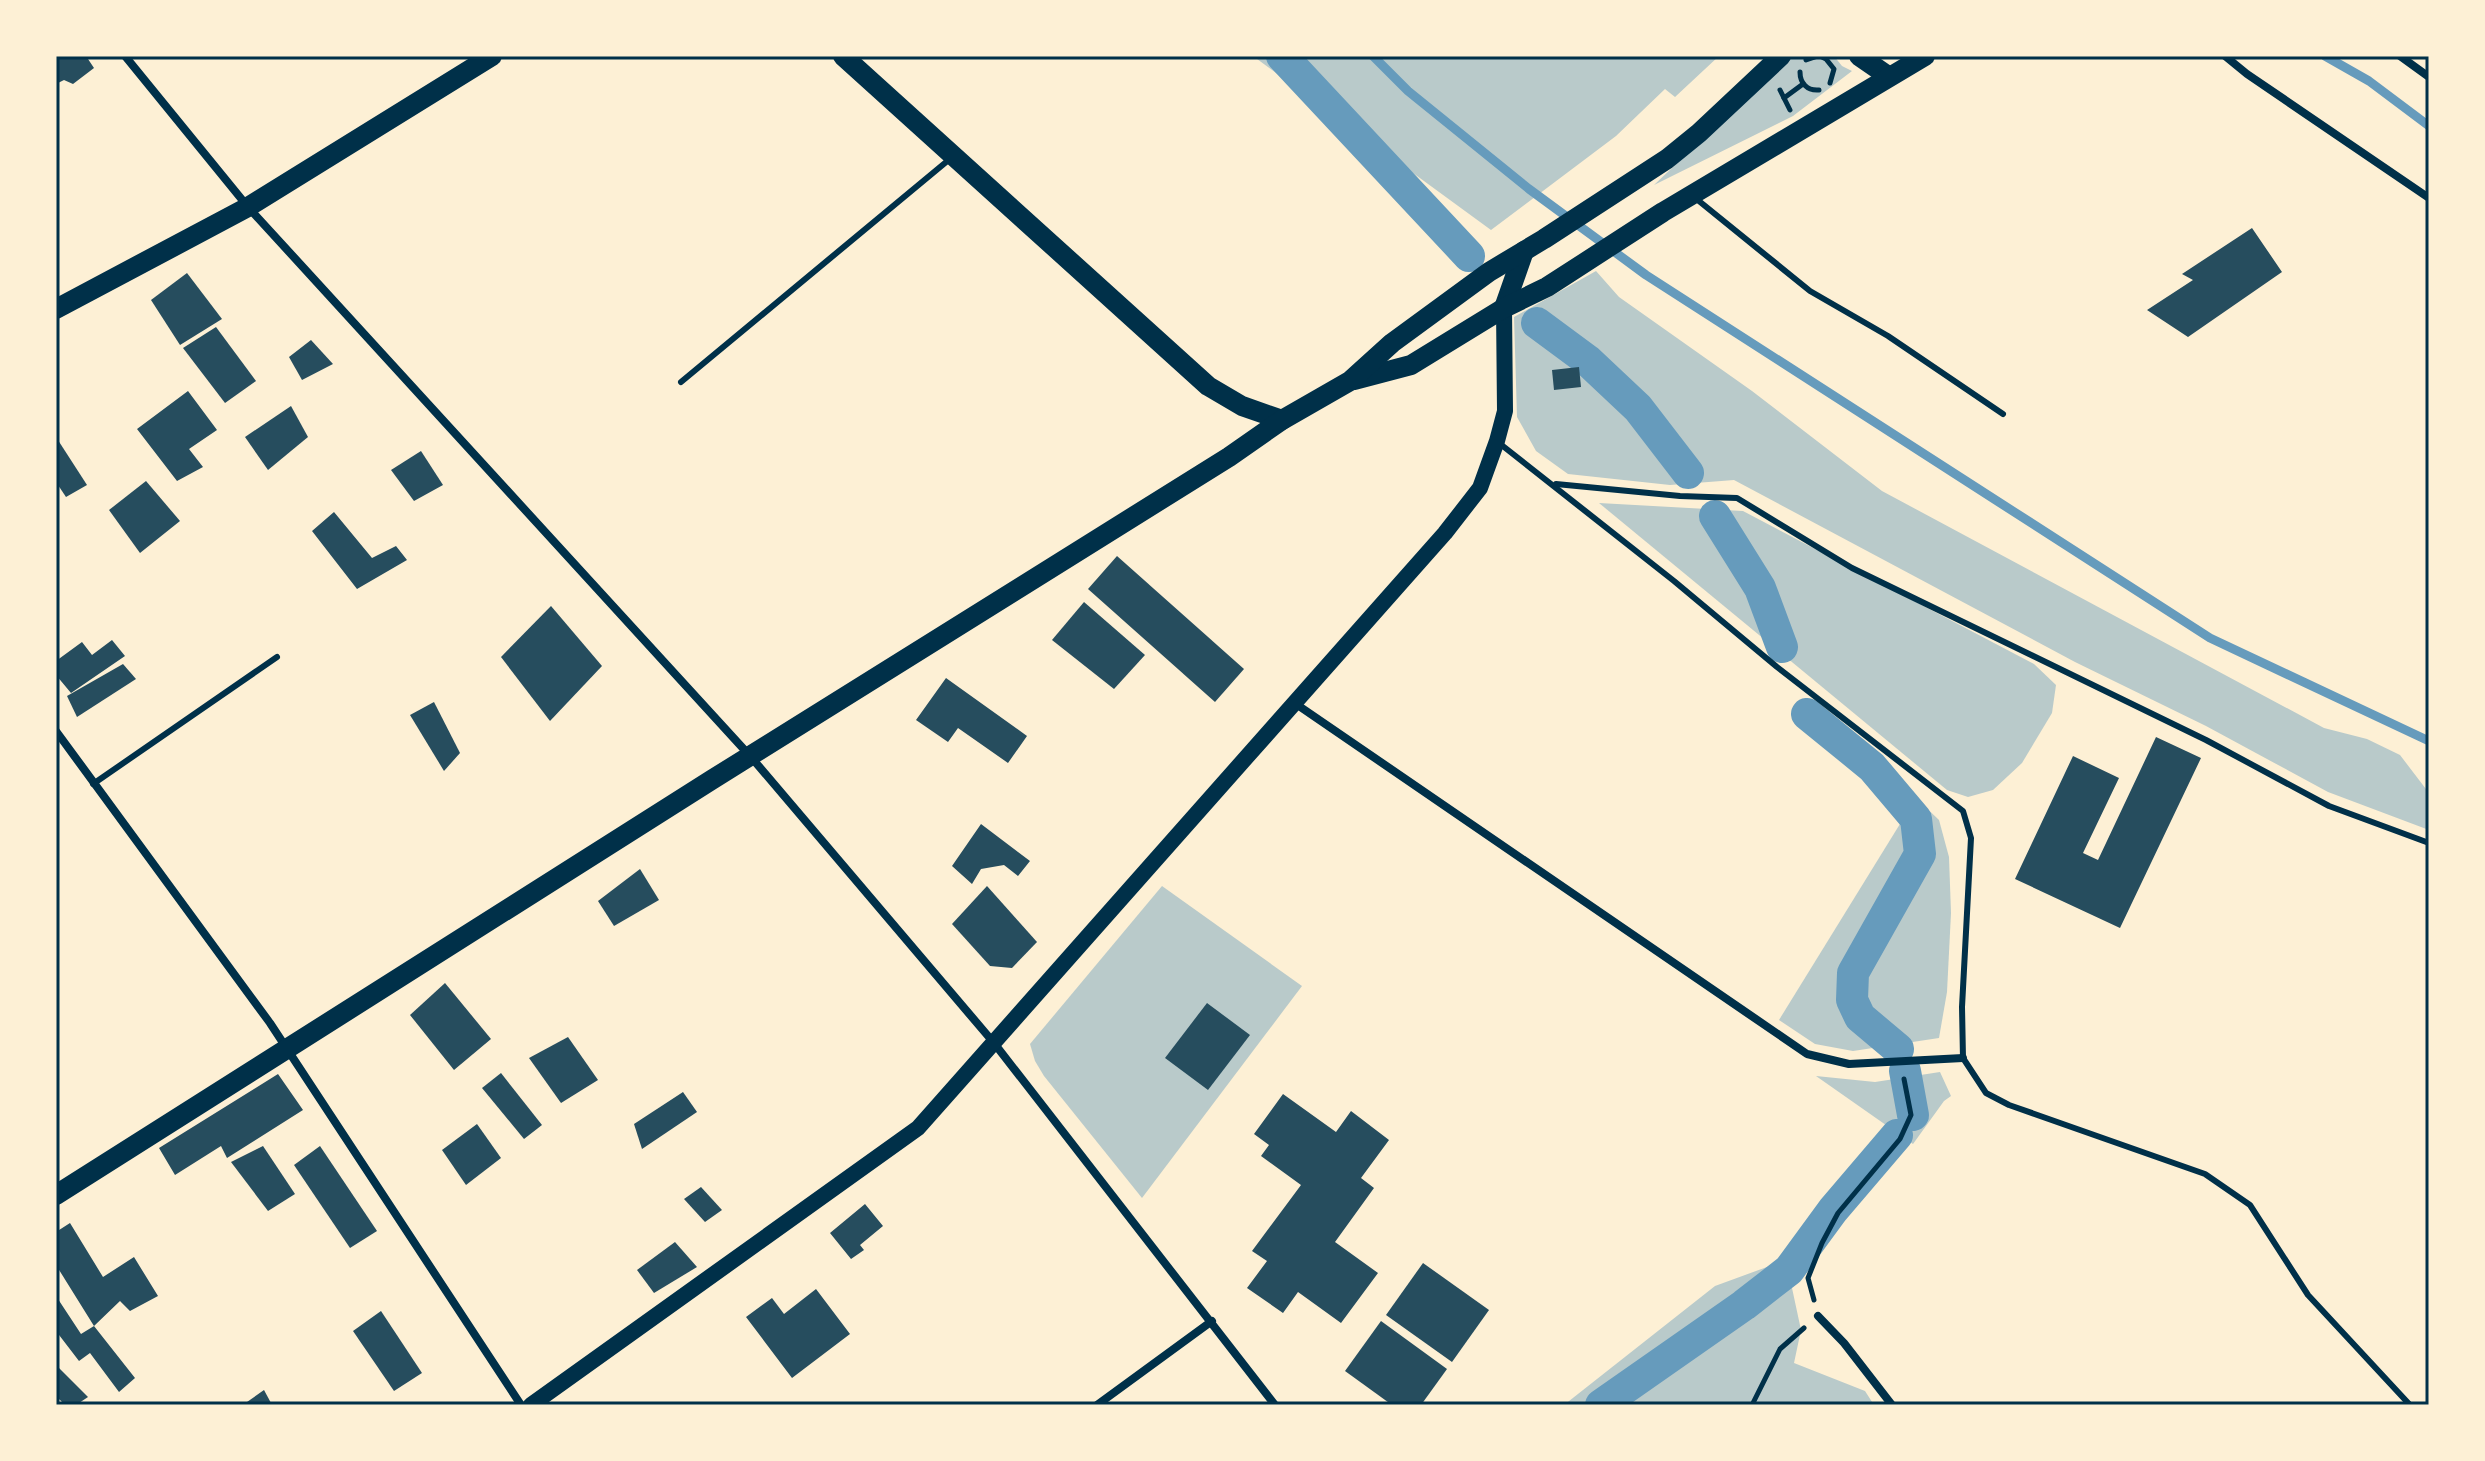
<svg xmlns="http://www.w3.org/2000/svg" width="2485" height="1461" viewBox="0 0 2485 1461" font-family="Helvetica,sans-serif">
<rect width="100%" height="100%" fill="#fdf0d5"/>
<g fill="#b9caca">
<path d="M1253,56H1719L1675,97L1665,89L1616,136L1491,230Z"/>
<path d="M1790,56H1834L1842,66L1852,71L1793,116L1654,185Z"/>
<path d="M1596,271L1619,297L1752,391L1882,491L2324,728L2367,739L2400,755L2429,793V830L2328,792L2206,726L2075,662L1734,480L1670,485L1568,474L1536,451L1517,417L1514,317Z"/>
<path d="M1599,503L1743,511L2034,664L2056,685L2052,713L2022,763L1993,790L1968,797L1947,790Z"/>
<path d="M1916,798L1939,820L1949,857L1951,913L1947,992L1939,1038L1853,1051L1815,1044L1779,1020Z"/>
<path d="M1162,886L1302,986L1142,1198L1044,1076L1035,1061L1030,1044Z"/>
<path d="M1940,1072L1951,1096L1944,1101L1913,1144L1816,1076L1875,1082Z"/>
<path d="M1786,1260L1801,1330L1794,1363L1865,1391L1874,1405H1564L1715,1286Z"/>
</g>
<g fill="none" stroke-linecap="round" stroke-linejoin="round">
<g stroke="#669bbc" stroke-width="9">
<path d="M1373,56L1408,91L1529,189L1646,275L2210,638L2429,741"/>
<path d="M2325,56L2369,81L2429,126"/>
</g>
<g stroke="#669bbc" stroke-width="32">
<path d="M1282,56L1469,256"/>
<path d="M1537,323L1587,360L1638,408L1688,473"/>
<path d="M1715,516L1760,588L1782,647"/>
<path d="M1807,714L1872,767L1916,819L1920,854L1853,973L1852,1000L1860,1017L1898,1049"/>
<path d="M1905,1071L1913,1115"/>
<path d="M1601,1405L1744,1305L1789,1270L1833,1210L1897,1135"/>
</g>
</g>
<g fill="#264d5e">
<path d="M56,56H86L94,68L73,84L64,80L56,84Z"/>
<path d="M2252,228L2282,272L2188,337L2147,310L2193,280L2182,274Z"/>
<path d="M187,273L222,319L180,345L151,300Z"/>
<path d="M216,327L256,381L225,403L183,348Z"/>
<path d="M311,340L333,364L302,380L289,357Z"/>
<path d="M1579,367L1581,387L1554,390L1552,370Z"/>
<path d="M188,391L217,430L189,449L203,467L177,481L137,429Z"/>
<path d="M291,406L308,437L268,470L245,437Z"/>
<path d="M56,437L87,485L66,497L56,482Z"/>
<path d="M421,451L443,485L414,501L391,470Z"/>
<path d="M146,481L180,521L140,553L109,510Z"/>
<path d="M334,512L372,558L396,546L407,560L357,589L312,531Z"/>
<path d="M1117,556L1244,669L1215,702L1088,589Z"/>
<path d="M1084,602L1145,655L1114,689L1052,640Z"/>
<path d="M551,606L602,666L550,721L501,657Z"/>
<path d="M112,640L125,656L71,693L56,675V661L82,642L92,655Z"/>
<path d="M123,664L136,679L77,717L67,696Z"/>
<path d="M946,678L1027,736L1008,763L958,728L948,742L916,720Z"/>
<path d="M434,702L460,753L444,771L410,715Z"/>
<path d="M2156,737L2201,758L2120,928L2015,879L2073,756L2119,778L2083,853L2098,860Z"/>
<path d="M981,824L1030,861L1018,876L1004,865L981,869L972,884L952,866Z"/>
<path d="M640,869L659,900L614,926L598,901Z"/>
<path d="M987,886L1037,942L1012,968L990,966L952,924Z"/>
<path d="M445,983L491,1039L454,1070L410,1015Z"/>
<path d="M1207,1003L1250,1035L1208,1090L1165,1058Z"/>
<path d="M568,1037L598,1080L561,1103L529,1058Z"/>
<path d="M501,1073L542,1125L524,1139L482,1088Z"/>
<path d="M278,1074L303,1110L227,1158L221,1146L175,1175L159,1148Z"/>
<path d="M683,1092L697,1112L642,1149L634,1124Z"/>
<path d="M1283,1094L1336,1132L1351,1111L1389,1140L1361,1178L1374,1188L1335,1242L1378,1273L1341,1323L1298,1292L1283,1313L1247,1288L1267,1261L1252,1251L1301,1185L1261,1156L1269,1145L1254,1134Z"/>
<path d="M477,1124L501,1158L466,1185L442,1150Z"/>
<path d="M263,1146L295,1194L268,1211L231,1162Z"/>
<path d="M320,1146L377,1231L350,1248L294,1165Z"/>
<path d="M701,1187L722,1210L705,1222L684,1199Z"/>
<path d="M865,1204L883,1226L860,1245L864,1250L851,1259L830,1233Z"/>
<path d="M70,1223L103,1277L134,1257L158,1296L130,1311L120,1301L94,1326L56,1265V1232Z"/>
<path d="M675,1242L697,1267L654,1293L637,1270Z"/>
<path d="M1423,1263L1489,1310L1452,1362L1386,1315Z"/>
<path d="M816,1289L850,1334L792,1378L746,1317L772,1298L784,1314Z"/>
<path d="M56,1296L81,1334L94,1326L135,1378L119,1392L90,1353L79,1361L56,1331Z"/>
<path d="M381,1311L422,1373L394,1391L353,1331Z"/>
<path d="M1381,1321L1447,1369L1421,1405H1392L1345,1371Z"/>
<path d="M56,1365L88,1397L76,1405H65L56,1396Z"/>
<path d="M264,1390L271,1403L249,1405L247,1402Z"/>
</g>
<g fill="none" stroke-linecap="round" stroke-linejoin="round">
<g stroke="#003049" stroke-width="5">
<path d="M1820,56L1826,59L1834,69L1830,83"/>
<path d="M1806,60L1818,56"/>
<path d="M1800,72C1800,83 1807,91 1819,90"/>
<path d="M1780,90L1790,110"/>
<path d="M1784,98L1803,84"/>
<path d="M1814,1300L1808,1278L1822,1243L1838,1213L1900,1139L1911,1115L1904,1079"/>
<path d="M1752,1405L1780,1349L1804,1328"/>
</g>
<g stroke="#003049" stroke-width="6">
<path d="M1694,197L1810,291L1888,336L2003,414"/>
<path d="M681,382L951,158"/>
<path d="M1499,443L1674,581L1777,667L1963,811L1971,838L1962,1007L1963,1058L1986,1093L2009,1105L2205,1174L2250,1205L2308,1295L2410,1405"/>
<path d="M1556,484L1680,496L1737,498L1852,568L2206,740L2329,806L2429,843"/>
<path d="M93,784L277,657"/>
</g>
<g stroke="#003049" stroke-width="8">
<path d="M125,56L248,207L751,757L994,1043L1275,1405"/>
<path d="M2225,56L2247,74L2429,198"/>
<path d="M2400,56L2429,77"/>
<path d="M1296,704L1807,1054L1849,1064L1963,1058"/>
<path d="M56,731L270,1023L521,1405"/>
<path d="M1818,1316L1844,1343L1892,1405"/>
<path d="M1097,1405L1212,1321"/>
</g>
<path stroke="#003049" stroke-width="16" d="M531,1405L918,1128L1445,533L1480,488L1497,441L1505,411L1504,308"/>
<g stroke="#003049" stroke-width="20">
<path d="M843,56L1208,386L1242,406L1282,420"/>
<path d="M1859,56L1888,76"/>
<path d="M1504,308L1524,251"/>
<path d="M56,309L248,207L492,56"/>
<path d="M1354,380L1411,365L1504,308L1547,287L1663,212L1925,56"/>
<path d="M56,1195L713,779L1229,457L1282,420L1350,381L1392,343L1489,272L1544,239L1667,159L1699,133L1781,56"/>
</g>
</g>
<rect width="2485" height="1461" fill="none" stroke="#fdf0d5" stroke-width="116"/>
<rect x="58" y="58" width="2369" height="1345" fill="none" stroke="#003049" stroke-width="3"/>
</svg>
